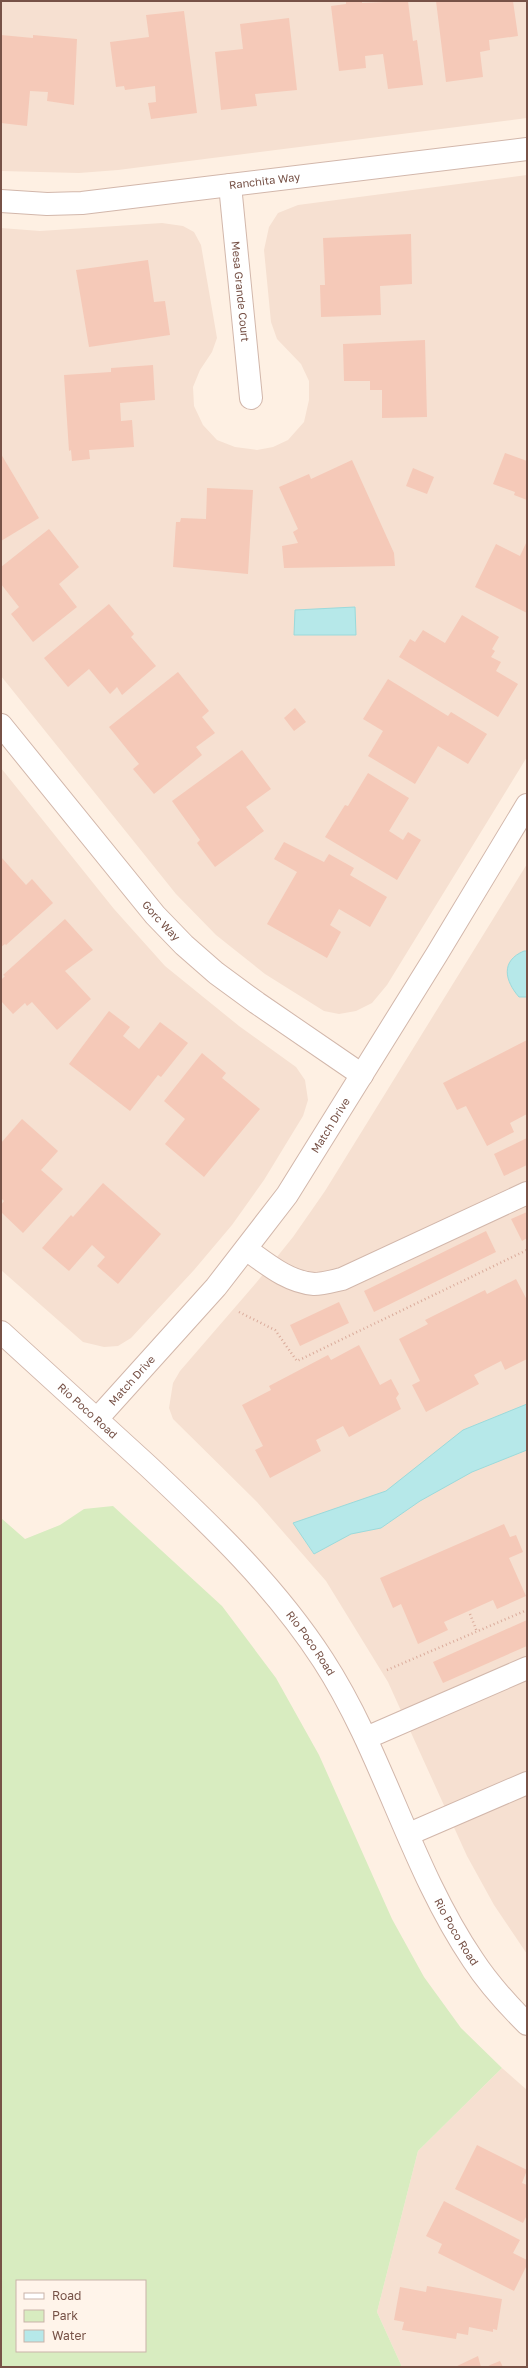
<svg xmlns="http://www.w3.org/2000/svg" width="528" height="2368" viewBox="0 0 528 2368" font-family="'Golos Text',sans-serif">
<rect width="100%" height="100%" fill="#fef0e3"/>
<g fill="#f6e0d1">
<path d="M1,1H527V118L118,170L79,173L1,171Z"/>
<path d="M527,175V757L387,985L372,1003L356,1011L339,1014L324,1011L265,974L216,935L176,894L1,676V228L40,231L162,223L183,226L194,232L201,245L217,338L212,352L200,370L193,387L194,406L203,425L217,440L235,447L257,450L273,447L288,440L304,422L309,400V381L301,364L277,339L271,322L264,250L269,227L278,213L298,205Z"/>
<path d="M1,768L114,909L165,966L239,1026L296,1067L305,1080L308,1100L303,1116L264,1180L232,1225L194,1270L131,1338L118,1346L104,1347L83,1342L1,1270Z"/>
<path d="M527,864V1954L494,1905L467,1856L388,1682L326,1581L257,1502L173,1419L169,1408L173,1383L180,1371L256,1283L293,1237L325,1191Z"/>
<path d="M502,2068L527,2090V2367H402L377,2312L418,2151Z"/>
</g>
<path fill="#d8ecc0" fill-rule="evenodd" d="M113,1506L222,1606L276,1678L319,1755L392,1919L424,1977L461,2028L502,2068L418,2151L377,2312L402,2367H1V1518L25,1539L60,1525L84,1509ZM17,2281H145V2351H17Z"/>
<g fill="#b6e8e9" stroke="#9bdadb">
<path d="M355,607L356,635H294L295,610Z"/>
<path d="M524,951H527V997H519C505,981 500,961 524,951Z"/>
<path d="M527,1404V1450L472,1472L420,1501L381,1528L351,1534L314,1554L293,1523L386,1491L463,1430Z"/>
</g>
<g fill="#f5c9b8">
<path d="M346,1H362V3L408,1L413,41L417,40L423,85L388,89L383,54L365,56L366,68L339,71L331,6L346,4Z"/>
<path d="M436,1H513L518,36L489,40L490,50L480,52L483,77L446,82Z"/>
<path d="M184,11L197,113L151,119L148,103L156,102L155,86L125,90L124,86L116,87L110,42L149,37L146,15Z"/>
<path d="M289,18L297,90L255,94L257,106L221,110L215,52L243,49L240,24Z"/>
<path d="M1,35L33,38V35L77,39L74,105L47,101L48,92L30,91L27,126L1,123Z"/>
<path d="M411,234L412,284L380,286L381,315L321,317L320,285H325L323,238Z"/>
<path d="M148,260L154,302L165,301L170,335L89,347L76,270Z"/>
<path d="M425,340L427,417L382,418V390H370V381H344L343,344Z"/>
<path d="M153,365L155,400L120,403L121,421L132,420L134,447L89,450L90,459L72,461L71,450L69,451L64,375L111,372V368Z"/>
<path d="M505,453L527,461V500L514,495L515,492L493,484Z"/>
<path d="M1,454L39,518L1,541Z"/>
<path d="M352,460L394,553L395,566L284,568L282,546L298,543L293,532L298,529L279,487L309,474L311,479Z"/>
<path d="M413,468L434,477L427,494L406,486Z"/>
<path d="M207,488L253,490L248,574L173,567L176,522H180L181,518L206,519Z"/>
<path d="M49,529L79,567L59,584L77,607L33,642L11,614L19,607L1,584V567Z"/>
<path d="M527,541V613L475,587L496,544L520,556Z"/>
<path d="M109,604L134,634L131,637L156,666L122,695L117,687L110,694L89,669L68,687L44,658Z"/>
<path d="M462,615L499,637L492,649L495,651L491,657L501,662L496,671L518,684L498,717L399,657L410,639L415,642L423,630L445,643Z"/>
<path d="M178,672L209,711L202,717L215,733L196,747L202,755L154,794L133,769L139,764L109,727Z"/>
<path d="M388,679L448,716L451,712L487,734L468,764L438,746L415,784L368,756L383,731L363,719Z"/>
<path d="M295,708L306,722L294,731L284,718Z"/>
<path d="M242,750L271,789L246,807L264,831L215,867L197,843L200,840L172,801Z"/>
<path d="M368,773L409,798L389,831L403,840L408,832L421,840L397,880L325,837L345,805L348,806Z"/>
<path d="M284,842L324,862L329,854L354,868L350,875L387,897L370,927L339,909L330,925L341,932L327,958L267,924L297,872L274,859Z"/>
<path d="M1,857L26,885L32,879L53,903L6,945L5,944L1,947Z"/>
<path d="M65,919L93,950L65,971L91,999L57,1030L32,1002L27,1006L25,1003L13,1014L1,1001V980L5,976L3,975Z"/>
<path d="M109,1011L130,1027L123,1036L139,1049L160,1022L188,1043L161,1077L158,1075L130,1111L69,1064Z"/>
<path d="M527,1040V1114L510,1123L514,1132L487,1146L466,1106L457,1110L443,1083Z"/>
<path d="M202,1053L226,1073L222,1078L260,1109L204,1177L165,1144L185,1119L164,1101Z"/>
<path d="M22,1119L58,1151L41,1170L63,1189L23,1233L1,1212V1205L4,1201L1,1198V1143Z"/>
<path d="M527,1138V1165L504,1176L494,1154Z"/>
<path d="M103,1183L161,1234L118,1284L97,1266L105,1257L92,1245L69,1271L42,1248L71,1215L73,1217Z"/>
<path d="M527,1212V1238L522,1241L511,1219Z"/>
<path d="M486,1231L496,1252L374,1312L364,1291Z"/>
<path d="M516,1279L527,1300V1359L505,1370L501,1361L474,1375L479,1384L426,1412L412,1385L420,1381L399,1339L428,1324L425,1320L485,1290L487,1294Z"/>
<path d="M339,1302L349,1323L300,1346L290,1325Z"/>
<path d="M359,1345L380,1385L391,1379L399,1394L396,1398L401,1409L349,1437L343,1426L316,1440L321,1451L270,1478L255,1450L263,1446L242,1405L271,1390L269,1386L328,1355L331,1360Z"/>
<path d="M504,1524L510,1537L516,1535L523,1552L509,1558L526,1596L497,1609L493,1600L444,1622L448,1630L418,1644L401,1604L393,1608L380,1578Z"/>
<path d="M527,1620V1646L443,1683L433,1662Z"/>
<path d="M477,2145L527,2170L522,2183L527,2185V2215L523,2223L455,2189Z"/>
<path d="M444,2201L520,2240L513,2253L527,2260V2265L514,2291L438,2253L442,2244L426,2236Z"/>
<path d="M427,2286L502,2299L497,2330L493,2329V2332L469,2327L468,2335L457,2333L456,2339L402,2330L404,2322L394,2320L400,2287L426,2292Z"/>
<path d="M478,2356L481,2367H455Z"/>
<path d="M500,2361L503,2367H487L490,2365Z"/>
</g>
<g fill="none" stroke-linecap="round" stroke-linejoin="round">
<g stroke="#d2b7ab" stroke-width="24">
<g id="minor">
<path id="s1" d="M230,185L251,398"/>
<path id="s2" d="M1,201L47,204L82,203L527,149"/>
<path id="s3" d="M1,725L155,915L184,945L216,973L257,1003L362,1075"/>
<path d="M246,1249C267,1264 288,1282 314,1284C323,1284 333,1281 342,1279L527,1193"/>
<path id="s4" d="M1,1332C50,1377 99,1421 148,1466C212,1526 275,1586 323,1660C384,1754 410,1867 473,1960C488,1983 508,2005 527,2024"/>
<path id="s5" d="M97,1419L216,1287L287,1195L437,954L527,805"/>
<path d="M366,1738L527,1668"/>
<path d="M409,1834L527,1783"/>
</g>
</g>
<g stroke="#daab9b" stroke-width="2.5" stroke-dasharray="1 3" stroke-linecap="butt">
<path d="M239,1312L275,1330L297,1361L527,1250"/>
<path d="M470,1614L477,1632"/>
<path d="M387,1670L527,1610"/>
</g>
<use href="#minor" stroke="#fff" stroke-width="22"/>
</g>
<g text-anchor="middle" stroke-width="3" stroke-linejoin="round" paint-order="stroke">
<g font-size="11" fill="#775247" stroke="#fff4ea">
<text dy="4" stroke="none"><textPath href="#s2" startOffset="265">Ranchita Way</textPath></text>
<text dy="4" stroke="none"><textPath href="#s1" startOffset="107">Mesa Grande Court</textPath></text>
<text dy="4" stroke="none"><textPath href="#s3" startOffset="253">Gorc Way</textPath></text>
<text dy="4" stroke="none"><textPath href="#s5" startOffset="376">Match Drive</textPath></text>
<text dy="4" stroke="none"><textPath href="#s5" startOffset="52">Match Drive</textPath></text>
<text dy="4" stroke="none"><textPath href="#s4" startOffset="117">Rio Poco Road</textPath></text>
<text dy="4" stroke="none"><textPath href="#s4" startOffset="440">Rio Poco Road</textPath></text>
<text dy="4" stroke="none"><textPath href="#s4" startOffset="764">Rio Poco Road</textPath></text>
</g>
</g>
<rect width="528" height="2368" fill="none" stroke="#775247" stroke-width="4"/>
<rect x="16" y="2280" width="130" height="72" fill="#fff4ea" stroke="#c9b3a9"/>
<rect x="24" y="2293" width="20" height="6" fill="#ffffff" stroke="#c9b3a9"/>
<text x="52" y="2300" font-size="12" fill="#775247">Road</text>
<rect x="24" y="2310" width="20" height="12" fill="#d8ecc0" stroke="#c9b3a9"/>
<text x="52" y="2320" font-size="12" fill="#775247">Park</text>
<rect x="24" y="2330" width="20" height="12" fill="#b6e8e9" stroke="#c9b3a9"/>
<text x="52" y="2340" font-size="12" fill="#775247">Water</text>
</svg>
